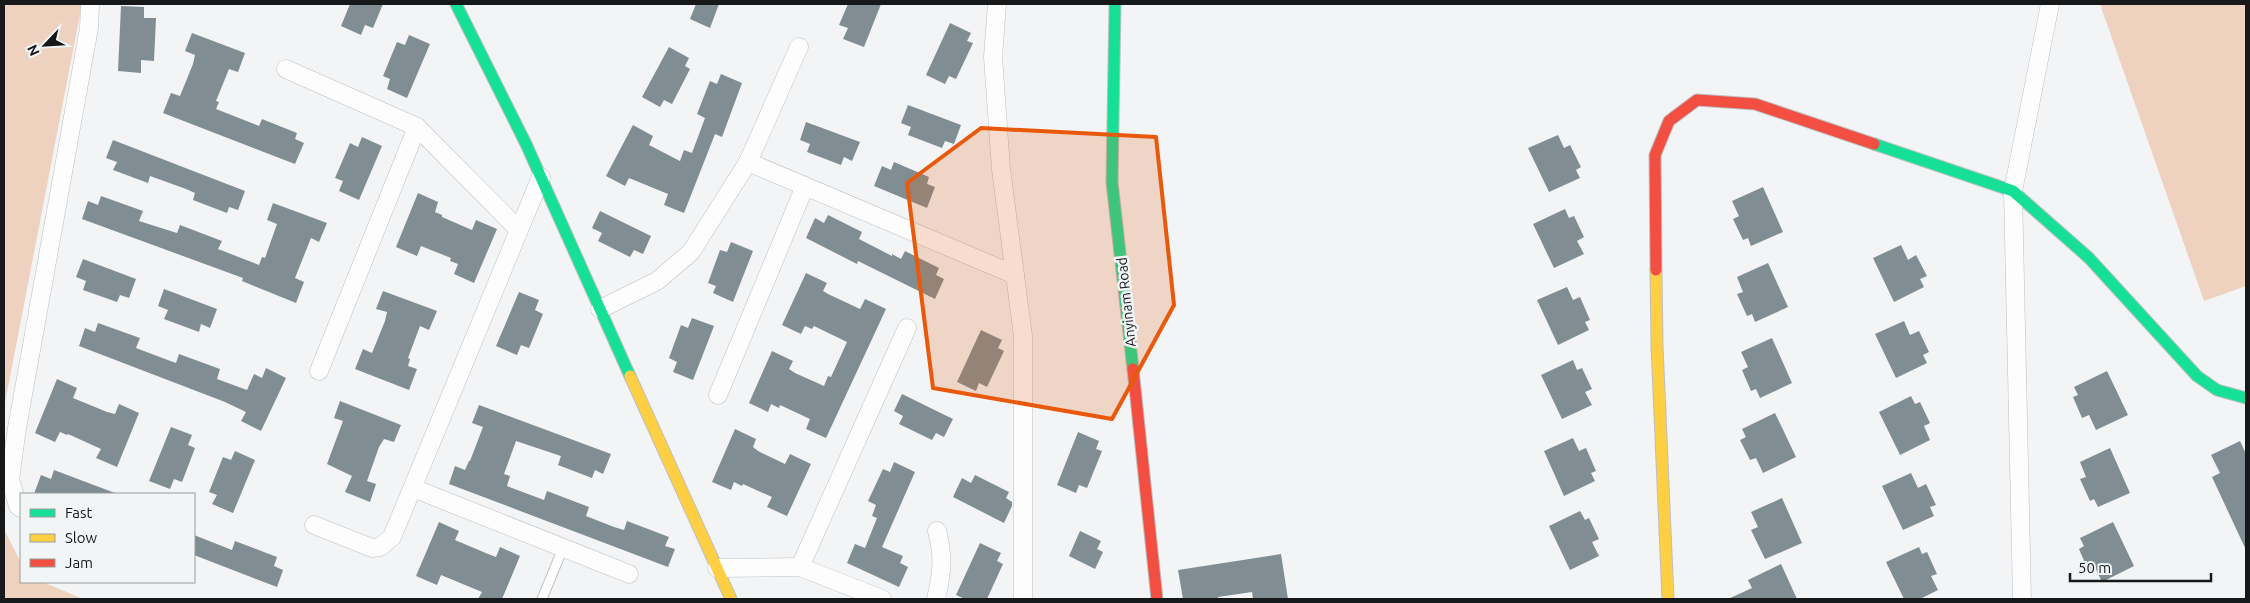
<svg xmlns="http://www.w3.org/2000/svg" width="2250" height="603" viewBox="0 0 2250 603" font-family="Ubuntu,sans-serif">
<rect width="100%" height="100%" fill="#f2f4f5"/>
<g fill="#eed2bf">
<path d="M4,4H82L4,408Z"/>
<path d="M2100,4H2246V286L2204,301Z"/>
<path d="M4,529L21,563V582H43L83,599H4Z"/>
</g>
<g fill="#808e93">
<path d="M350,4H383L373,28L365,25L361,35L341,26Z"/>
<path d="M696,4H719L710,28L690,19Z"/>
<path d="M848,4H881L864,47L843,39L848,28L839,25Z"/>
<path d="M121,6L144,7V18H156L154,61L141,60V73L118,71Z"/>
<path d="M950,23L971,33L967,41L973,43L956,79L949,76L945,84L926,75Z"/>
<path d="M192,33L245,53L238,72L229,69L216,101L219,102L216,109L259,126L262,119L297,133L295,139L304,143L295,164L163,113L171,93L180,96L193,64L195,55L185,51Z"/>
<path d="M409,35L430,44L407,98L387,89L390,79L383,76L397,42L405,45Z"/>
<path d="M669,47L689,58L685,66L690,69L672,104L664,100L660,107L642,97Z"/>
<path d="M721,74L742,83L722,137L715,134L684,213L664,205L668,194L629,178L625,186L606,176L633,125L653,136L649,145L680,161L684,150L692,153L705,118L697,114L710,81L717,84Z"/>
<path d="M908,105L961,125L954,144L945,141L942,148L908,135L911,127L901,123Z"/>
<path d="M806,122L860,142L852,161L844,157L841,165L807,152L810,144L800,140Z"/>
<path d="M1558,135L1564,148L1570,145L1581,167L1576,170L1580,178L1549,192L1528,148Z"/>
<path d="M362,137L382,146L359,200L339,191L343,181L335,178L350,143L358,147Z"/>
<path d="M113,140L245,191L238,210L229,207L227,213L193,200L195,193L186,189L150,176L148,183L113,170L117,162L106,158Z"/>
<path d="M894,162L929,177L927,184L935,187L927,208L874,186L882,166L891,170Z"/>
<path d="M1763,187L1783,232L1751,246L1748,238L1743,240L1733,219L1739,216L1732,201Z"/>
<path d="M418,193L438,202L435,212L442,215V217L472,230L476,220L497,229L474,283L454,274L458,264L450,261L451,258L421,246L417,256L396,247Z"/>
<path d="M101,196L143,211L139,221L177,233L180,225L222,241L218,249L259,265L262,257L265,258L277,224L267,220L273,203L327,223L319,242L311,238L295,278L304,282L296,303L242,281L243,278L82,219L88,201L98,205Z"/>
<path d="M1565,209L1569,218L1574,216L1584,237L1577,241L1584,254L1554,268L1533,224Z"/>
<path d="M600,211L651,236L643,254L634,250L630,257L598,241L602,233L592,228Z"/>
<path d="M828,215L862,232L859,239L892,256V254L901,259L905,251L939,268L936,275L944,279L935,299L858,261L857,264L806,238L815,218L824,223Z"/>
<path d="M731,242L753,251L733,302L713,293L716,286L708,283L720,250L727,252Z"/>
<path d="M1901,245L1908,260L1916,255L1927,276L1920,279L1924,287L1894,302L1873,258Z"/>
<path d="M83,259L136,279L129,298L120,295L117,302L83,290L86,281L76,277Z"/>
<path d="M1768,263L1788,307L1755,322L1752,314L1747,316L1737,294L1743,292L1737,277Z"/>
<path d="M806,273L827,283L823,291L828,294L860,309L865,299L886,309L826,438L806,429L810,419L780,405L779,408L771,404L768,412L749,403L772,351L793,361L789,369L795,373L824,386L828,376L831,377L847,342L814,326L812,329L805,326L801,334L782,325Z"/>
<path d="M1567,287L1573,300L1580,297L1590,320L1585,322L1589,330L1558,345L1537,300Z"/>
<path d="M164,289L217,309L210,328L201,324L199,332L164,319L168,310L158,306Z"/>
<path d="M383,291L437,311L429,330L420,326L408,358L410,359L408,366L417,369L409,390L355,369L363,349L372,353L385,321L387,312L376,309Z"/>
<path d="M519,292L539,300L535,310L543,314L529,348L521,345L517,355L496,346Z"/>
<path d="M692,318L714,326L693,380L673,372L677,362L669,358L681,325L688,328Z"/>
<path d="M1904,321L1910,335L1919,331L1929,352L1923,355L1927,363L1896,378L1875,334Z"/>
<path d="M98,323L140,338L136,348L165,359L176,363L179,354L220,369L217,379L247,390L254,374L262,378L266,368L286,378L261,431L241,421L246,412L225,402L79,346L85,328L95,332Z"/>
<path d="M981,330L1002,340L998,348L1004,351L987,387L979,383L976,391L957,382Z"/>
<path d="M1772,338L1792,383L1760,398L1756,389L1751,391L1742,370L1748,367L1741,352Z"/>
<path d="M1573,360L1577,370L1582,368L1592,389L1585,392L1592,405L1562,419L1541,375Z"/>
<path d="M2107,371L2128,415L2096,430L2089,415L2082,418L2073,397L2078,395L2074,387Z"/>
<path d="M57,379L77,388L73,398L107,412L115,414L119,404L139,413L117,467L96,458L101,449L68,434L67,435L60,432L55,442L35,433Z"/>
<path d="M902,394L953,419L944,437L936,433L932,440L899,424L903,416L894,411Z"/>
<path d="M1911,396L1915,404L1920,402L1930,423L1924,426L1930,440L1900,455L1879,412Z"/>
<path d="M340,401L401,425L394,442L384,439L379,447L367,481L376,484L370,502L345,492L352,476L327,464L343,421L334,418Z"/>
<path d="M479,405L611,454L603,474L595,470L592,478L558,465L561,456L516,441L504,474L510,476L507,486L544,500L547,491L589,507L586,516L614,527L624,530L627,521L669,537L665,546L675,549L668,567L449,484L455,466L465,470L469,461H470L483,427L472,423Z"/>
<path d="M1775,413L1796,457L1763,473L1756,458L1750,460L1740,440L1746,437L1742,429Z"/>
<path d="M171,427L192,435L188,445L195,448L182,482L174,479L170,489L149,481Z"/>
<path d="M735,429L756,439L753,447L758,451L785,464L790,454L811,464L787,516L767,507L772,497L743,484L742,486L734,482L731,490L712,482Z"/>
<path d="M1078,432L1099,441L1096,449L1102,451L1087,488L1079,485L1076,493L1057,485Z"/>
<path d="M1573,438L1579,451L1586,448L1596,471L1591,473L1595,481L1564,496L1544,451Z"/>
<path d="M2240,441L2246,454V550L2212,477L2220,473L2211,455Z"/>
<path d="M2110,448L2130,493L2098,507L2094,499L2090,501L2080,479L2086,477L2080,462Z"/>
<path d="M235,451L255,460L233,513L212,504L217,495L209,492L223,457L231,460Z"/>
<path d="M894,462L915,472L882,547L903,556L900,563L908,567L899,587L847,563L855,544L865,548L877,518L872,516L876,505L868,501L883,469L890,472Z"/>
<path d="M54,470L115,493L114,494H34L41,475L51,479Z"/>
<path d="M1911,473L1918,488L1926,484L1936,505L1930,507L1934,516L1903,530L1882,486Z"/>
<path d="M975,475L1009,492L1006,498L1012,502V506L1004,523L953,497L962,478L971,483Z"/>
<path d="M1782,498L1802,543L1765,559L1751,530L1758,527L1751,512Z"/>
<path d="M1580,511L1585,520L1589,518L1599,539L1592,542L1599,556L1570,570L1549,526Z"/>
<path d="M439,522L459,531L455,540L488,554L496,557L500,547L520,556L502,599H478L482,592L441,575L437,585L416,576Z"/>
<path d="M2113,522L2134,566L2102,582L2095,567L2088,570L2079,549L2084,546L2080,538Z"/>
<path d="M1080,531L1101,541L1097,549L1103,552L1095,569L1069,556Z"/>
<path d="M194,535L232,550L235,541L277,557L274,566L283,570L277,587L194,555Z"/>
<path d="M980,543L1001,553L997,561L1003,564L987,599H965L956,595Z"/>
<path d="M1919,547L1922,554L1927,552L1937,574L1931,576L1938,590L1920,599H1904L1886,562Z"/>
<path d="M1281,554L1288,599H1253L1252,592L1218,597V599H1183L1178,570Z"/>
<path d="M1781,564L1797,599H1728L1752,588L1748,580Z"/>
</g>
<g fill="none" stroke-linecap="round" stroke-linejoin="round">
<g stroke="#bebfc0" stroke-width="11">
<path id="lane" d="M542,599L563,548"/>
</g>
<g stroke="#bebfc0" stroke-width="19">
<g id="street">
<path d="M997,4L993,57L1001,169L1023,336V599"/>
<path d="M286,69L417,127L519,230"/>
<path d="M748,162L1015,275"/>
<path d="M600,309L657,281L691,252L748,162L799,47"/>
<path d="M319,371L417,127"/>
<path d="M718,395L805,186"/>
<path d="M413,488L629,574"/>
<path d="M21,508L18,506L10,479L17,428L89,28L90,4"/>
<path d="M314,525L372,548L380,547L392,537L541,177"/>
<path d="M800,567L907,328"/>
<path d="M717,568L800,567L882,599"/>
<path d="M936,599C942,573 944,557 937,531"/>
<path d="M2022,599L2013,191L2050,4"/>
</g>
</g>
<g stroke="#bebfc0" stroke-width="13">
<g id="fast">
<path d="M456,4L526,144L630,376"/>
<path d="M1115,4L1112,182L1133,369"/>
<path d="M1874,144L2013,191L2089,258L2197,376L2217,390L2246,398"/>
</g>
</g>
<g stroke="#bebfc0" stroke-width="13">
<g id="slow">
<path d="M1656,270L1657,346L1668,599"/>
<path d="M630,376L731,599"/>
</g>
</g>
<g stroke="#bebfc0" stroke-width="13">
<g id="jam">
<path d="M1656,270L1655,155L1669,121L1697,100L1755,104L1874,144"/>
<path d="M1133,369L1157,599"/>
</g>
</g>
<use href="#lane" stroke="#fdfdfe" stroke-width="9"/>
<use href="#street" stroke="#fdfdfe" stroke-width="18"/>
<use href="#fast" stroke="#16e098" stroke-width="11"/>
<use href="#slow" stroke="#ffcf43" stroke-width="11"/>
<use href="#jam" stroke="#f24e42" stroke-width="11"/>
</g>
<path fill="#e8590c" fill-opacity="0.2" stroke="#e8590c" stroke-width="4" stroke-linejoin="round" d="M981,128L1156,137L1174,305L1112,419L933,388L907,183Z"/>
<g text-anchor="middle" stroke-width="5" stroke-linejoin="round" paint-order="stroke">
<g font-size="14" fill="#171819" stroke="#f1f5f6">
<text transform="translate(1126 302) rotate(-96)" y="5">Anyinam Road</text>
</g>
</g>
<rect width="2250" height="603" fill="none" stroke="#171819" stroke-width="10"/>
<rect x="20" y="493" width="175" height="90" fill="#f1f5f6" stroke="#9a9d9e"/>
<rect x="30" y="509" width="25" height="8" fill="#16e098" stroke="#9a9d9e"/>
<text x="65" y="518" font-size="15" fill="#171819">Fast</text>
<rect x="30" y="534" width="25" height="8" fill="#ffcf43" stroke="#9a9d9e"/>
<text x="65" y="543" font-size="15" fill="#171819">Slow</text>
<rect x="30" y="559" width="25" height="8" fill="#f24e42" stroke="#9a9d9e"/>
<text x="65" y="568" font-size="15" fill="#171819">Jam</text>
<g transform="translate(45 45) rotate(245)" stroke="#f1f5f6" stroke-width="4" paint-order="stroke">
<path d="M0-4L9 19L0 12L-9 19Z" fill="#171819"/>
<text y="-8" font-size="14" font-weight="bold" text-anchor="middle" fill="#171819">N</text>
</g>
<path d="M2070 573v8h141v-8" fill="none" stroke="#171819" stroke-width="2.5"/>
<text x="2078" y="573" font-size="15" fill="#171819" stroke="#f1f5f6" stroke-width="4" paint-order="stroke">50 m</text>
</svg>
